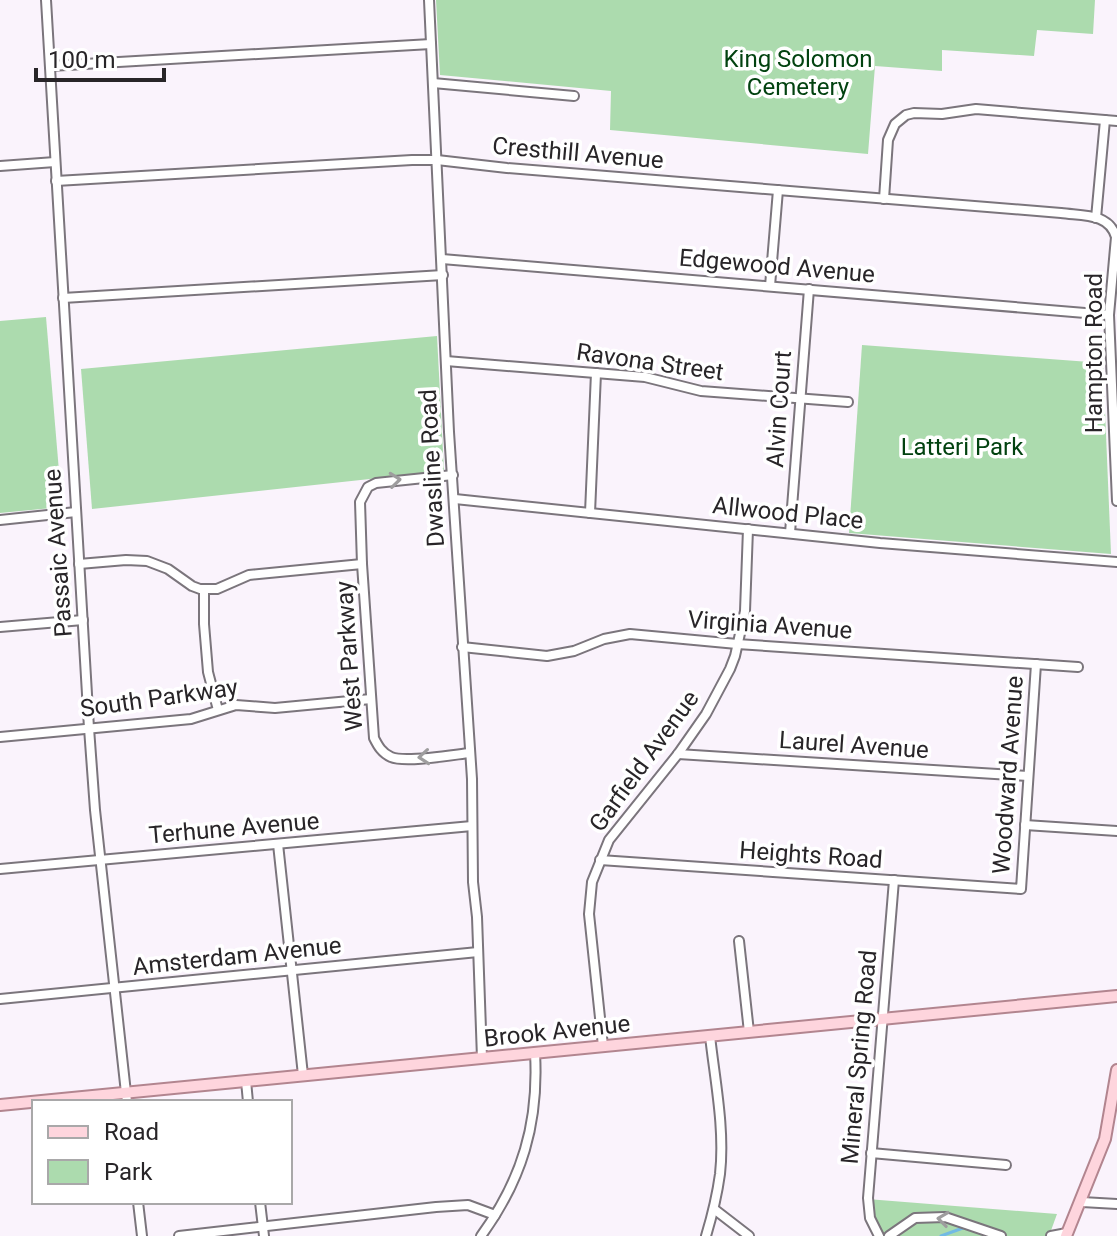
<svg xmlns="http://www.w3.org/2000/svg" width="1117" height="1236" viewBox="0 0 1117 1236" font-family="Roboto,sans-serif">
<rect width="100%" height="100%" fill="#faf3fc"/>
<g fill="#acdbae">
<path d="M436,0H1095L1093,34L1037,30L1034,56L942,50V71L875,66L868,154L610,130L611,91L440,75Z"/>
<path d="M46,317L62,507L0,513V321Z"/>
<path d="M437,336L444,471L92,509L81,369Z"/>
<path d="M862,345L1103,363L1111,554L849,533Z"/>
<path d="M867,1199L1057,1214L1049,1236H881Z"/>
</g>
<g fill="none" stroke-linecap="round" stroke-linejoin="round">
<path stroke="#72bae4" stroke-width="3" d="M941,1236L963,1228"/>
<g stroke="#7b757c" stroke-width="12">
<g id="minor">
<path d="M46,0L89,728L95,810L127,1102"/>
<path d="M429,0L449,432L472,779L473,882L477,917L482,1058"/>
<path d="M50,66L431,44"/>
<path d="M433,83L574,96"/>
<path d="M0,166L55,162"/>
<path d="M56,181L412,160H437L507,168L1061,213C1083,216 1109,213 1116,237L1109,315L1117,501"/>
<path d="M884,199L888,140L895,124L906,115L914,113L942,114L976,109L1117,121"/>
<path d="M1096,218L1105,120"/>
<path d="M442,259L1109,315"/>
<path d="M770,286L778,190"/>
<path d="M63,298L443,275"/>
<path d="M446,361L645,377L701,391L848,402"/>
<path d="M453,475L376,483L368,487L360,502L362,564L374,738C378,746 382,753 391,757C405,763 452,755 469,753"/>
<path d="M455,499L880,543L1117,562"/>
<path d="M590,513L596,373"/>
<path d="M0,520L76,512"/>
<path d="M790,533L809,289"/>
<path d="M79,564L126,560L147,561L168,569L192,586L200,589H217L249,575L362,564"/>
<path d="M204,589V624L208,672L218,710"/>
<path d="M0,627L83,620"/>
<path d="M462,647L547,656L574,651L604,639L630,634L737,644L1078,667"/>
<path d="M0,737L191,719L236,705L275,708L371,699"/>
<path d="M678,754L1028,776"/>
<path d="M1025,825L1117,831"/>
<path d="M278,844L303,1075"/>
<path d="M600,860L1021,889L1036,664"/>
<path d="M0,869L472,826"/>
<path d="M739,941L749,1032"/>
<path d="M0,999L478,952"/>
<path d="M603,1046L589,914L592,882L609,840L678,754L706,714L730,669L735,656L745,611L748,529"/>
<path d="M246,1081L248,1102"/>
<path d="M871,1153L1006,1165"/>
<path d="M138,1202L142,1236"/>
<path d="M260,1202L264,1236"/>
<path d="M1082,1202L1117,1204"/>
<path d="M714,1209L749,1236"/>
<path d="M179,1236L436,1207L468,1205L495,1215"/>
<path d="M481,1236C522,1180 539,1123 535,1053"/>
<path d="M706,1236C712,1216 717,1196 720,1174C725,1129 715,1081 710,1036"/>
<path d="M879,1236L870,1218L868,1198L894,880"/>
<path d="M889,1236L915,1218L945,1217L1001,1236"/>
<path d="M1051,1236L1067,1233"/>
</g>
</g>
<g stroke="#b2858f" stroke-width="14">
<g id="major">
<path d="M0,1105L1117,996"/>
<path d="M1066,1236L1105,1139L1117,1070"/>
</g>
</g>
<use href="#minor" stroke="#fff" stroke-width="8"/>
<use href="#major" stroke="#fed5dd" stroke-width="10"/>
</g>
<defs><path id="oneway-chevron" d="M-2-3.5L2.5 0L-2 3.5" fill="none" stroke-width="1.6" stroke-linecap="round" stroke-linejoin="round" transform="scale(2)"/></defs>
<g stroke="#9e9d9e">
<use href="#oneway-chevron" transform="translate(395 480) rotate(-6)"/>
<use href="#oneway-chevron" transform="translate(424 757) rotate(175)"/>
<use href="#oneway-chevron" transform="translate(943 1219) rotate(-173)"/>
</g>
<g text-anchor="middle" stroke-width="7" stroke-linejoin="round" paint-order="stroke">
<g font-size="24" fill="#024210" stroke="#fff">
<text x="798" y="67">King Solomon<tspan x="798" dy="28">Cemetery</tspan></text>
<text x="962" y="455">Latteri Park</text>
</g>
<g font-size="24" fill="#282528" stroke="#fff">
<text transform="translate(578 153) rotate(5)" y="8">Cresthill Avenue</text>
<text transform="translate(777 266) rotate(5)" y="8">Edgewood Avenue</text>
<text transform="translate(1094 353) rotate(-90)" y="8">Hampton Road</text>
<text transform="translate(650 362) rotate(8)" y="8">Ravona Street</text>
<text transform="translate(779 409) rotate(-86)" y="8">Alvin Court</text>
<text transform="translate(432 468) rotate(-93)" y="8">Dwasline Road</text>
<text transform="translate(788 513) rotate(6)" y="8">Allwood Place</text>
<text transform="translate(58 553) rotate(-94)" y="8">Passaic Avenue</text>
<text transform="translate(770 625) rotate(4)" y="8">Virginia Avenue</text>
<text transform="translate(349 656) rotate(-94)" y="8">West Parkway</text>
<text transform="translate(159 698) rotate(-8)" y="8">South Parkway</text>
<text transform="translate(854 745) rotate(4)" y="8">Laurel Avenue</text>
<text transform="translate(644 761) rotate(-54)" y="8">Garfield Avenue</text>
<text transform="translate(1008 775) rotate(-86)" y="8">Woodward Avenue</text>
<text transform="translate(234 828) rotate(-5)" y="8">Terhune Avenue</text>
<text transform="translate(811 855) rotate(4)" y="8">Heights Road</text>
<text transform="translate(237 956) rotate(-6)" y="8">Amsterdam Avenue</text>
<text transform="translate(557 1031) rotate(-6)" y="8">Brook Avenue</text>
<text transform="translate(859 1057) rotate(-85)" y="8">Mineral Spring Road</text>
</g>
</g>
<rect x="32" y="1100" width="260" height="104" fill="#ffffff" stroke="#a9a8a9" stroke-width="2"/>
<rect x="48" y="1126" width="40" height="12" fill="#fed5dd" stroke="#a9a8a9" stroke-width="2"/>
<text x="104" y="1140" font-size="24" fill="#282528">Road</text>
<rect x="48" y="1160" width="40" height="24" fill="#acdbae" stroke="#a9a8a9" stroke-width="2"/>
<text x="104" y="1180" font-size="24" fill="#282528">Park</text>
<path d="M36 68v12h128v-12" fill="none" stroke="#282528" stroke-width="4"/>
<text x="48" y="68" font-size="24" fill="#282528" stroke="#ffffff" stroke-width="6" paint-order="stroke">100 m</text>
</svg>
